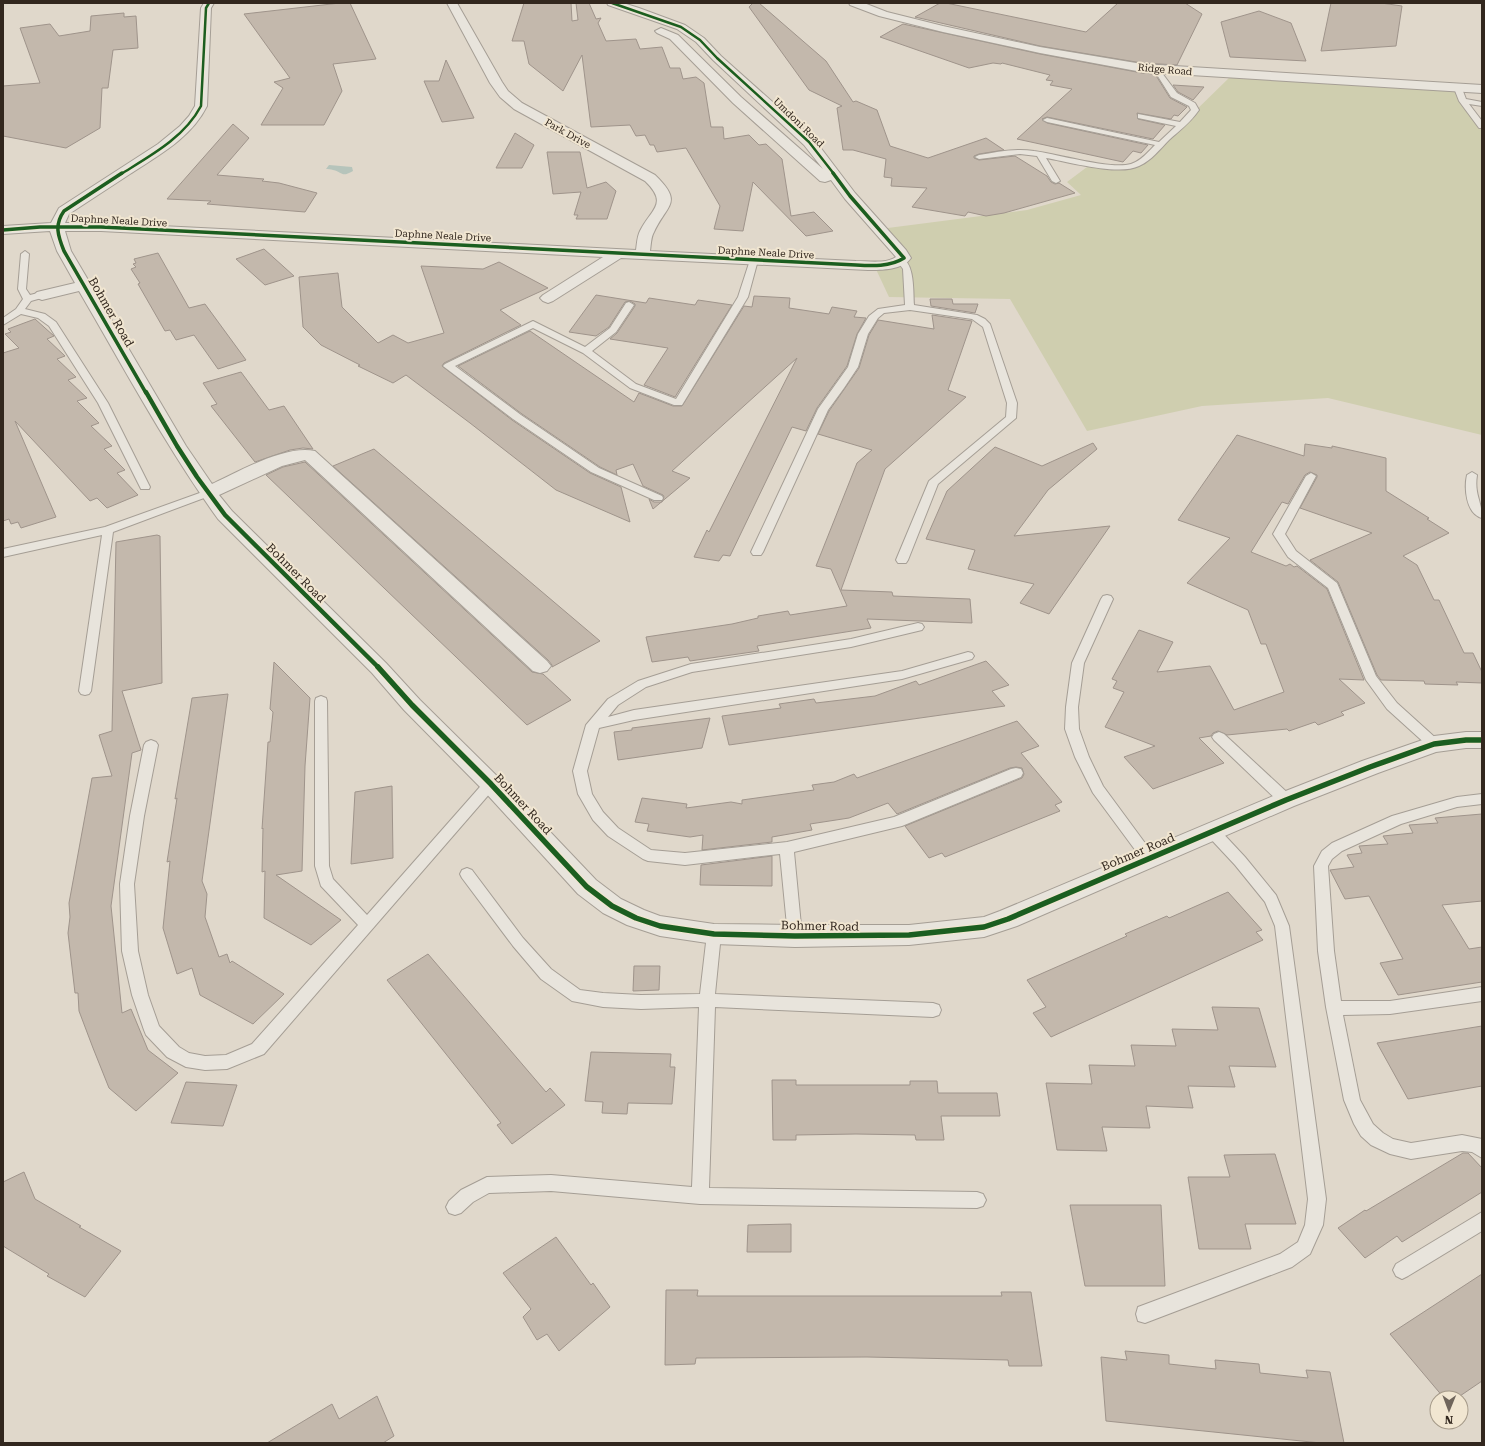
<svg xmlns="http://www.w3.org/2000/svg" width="1485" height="1446" viewBox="0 0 1485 1446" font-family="'Roboto Serif',serif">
<rect width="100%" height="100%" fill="#e0d8cb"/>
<path fill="#cfceaf" d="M1232,75L1457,88L1462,101L1482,131V435L1328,398L1202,406L1087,431L1010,299L889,297L874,265L903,261L880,229L1027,210L1081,195L1067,182L1091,164L1139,166Z"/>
<path fill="#b6c4bb" d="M329,165L352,167L353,171C341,178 343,172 333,170C331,169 328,169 326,169Z"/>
<g fill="#c3b8ac" stroke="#9f948b">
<path d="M340,3H350L376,59L333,64L342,91L324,125H261L283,88L274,82L290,78L244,14Z"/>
<path d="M524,3H571L572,21L578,20L576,3H589L596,19L601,18L598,23L606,41L636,39L640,49L662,47L670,68H680L683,79L696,77L704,83L711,127H723L724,139L749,135L759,145L766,144L782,159L791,216L814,212L833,231L806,236L753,182L743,231L714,229L720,206L686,148L657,152L654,145H650L645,135L636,136L630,125L591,127L582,55L563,91L529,64L524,41H512Z"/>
<path d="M753,3H759L826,61L853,102L856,101L877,110L890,146L928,158L986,138L1004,150L979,154L974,156V158L979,160L1015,156L1047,176L1051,182L1055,184L1059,183L1075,193L1004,213L986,216L968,212L965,216L912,207L927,188L891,186L892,178L884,177L886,159L853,150H843L837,108L842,106L809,90L749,7Z"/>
<path d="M940,3H946L1086,32L1118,3H1185L1202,14L1177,65L1142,63L1040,46L915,17Z"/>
<path d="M1331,3H1381L1402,6L1396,46L1321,51Z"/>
<path d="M1259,11L1291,23L1306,61L1230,57L1221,22Z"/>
<path d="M124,13V17L136,16L138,48L113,50L108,88H102L100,128L66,148L3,136V86L40,83L20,28L50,24L59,36L90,31L91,16Z"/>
<path d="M903,24L1040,54L1142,73L1155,74L1170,98L1187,107L1178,116L1174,115L1171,119L1137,113L1138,119L1165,125L1153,139L1047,117L1042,119L1047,123L1148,145L1141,153L1133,151L1123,162L1017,139L1072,89L1050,85L1053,81L1046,80L1050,75L1002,63L1001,64L993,63L969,68L880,37Z"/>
<path d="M446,60L474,118L442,122L424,81H439Z"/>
<path d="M1173,85L1204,87L1193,100L1178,92Z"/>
<path d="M233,124L249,138L217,175L264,179L262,181L279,183L317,193L305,212L207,204L211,201L167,199Z"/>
<path d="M515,133L534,145L522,168H496Z"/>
<path d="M547,152H580L587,188L606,182L616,191L607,219H576L578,215H574L581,192L553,194Z"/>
<path d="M264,249L294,276L265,285L236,259Z"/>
<path d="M158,253L189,308L205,304L246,360L218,369L194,335L176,340L170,330L165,331L138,284L140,283L131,269L136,267L133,264L136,263L134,259Z"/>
<path d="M499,262L548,288L500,310L521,325L444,363L442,366L512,420L590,473L621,487L630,522L556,490L470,423L406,375L393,383L358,366L360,365L321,345L303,327L299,277L338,273L342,307L378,343L393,335L408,343L444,333L421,266L483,269Z"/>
<path d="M596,295L646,303L649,298L695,305L698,300L732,305L675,397L644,385L668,348L610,339L617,333L635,306V304L630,301L625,302L609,327L596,336L569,332Z"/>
<path d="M754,296L790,298L789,308L829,314L832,307L857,311L854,317L866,318L857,334L847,366L817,408L806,431L792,427L730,556L723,555L719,561L694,557L707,530L709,532L797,358L672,471L690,478L653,509L649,499L654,502H662L664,497L663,495L643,486L633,464L616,470L617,475L600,467L522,414L458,366L530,331L634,402L639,393L673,406H682L744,306L752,307Z"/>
<path d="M930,299H952L953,304H978L975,313L931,306Z"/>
<path d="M932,315L972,321L948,390L966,397L885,469L841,590L892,592L893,596L970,599L972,623L867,619L871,628L757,646L759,651L690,661L688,657L652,662L646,637L732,624L758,618V616L788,611L790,615L847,606L831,569L816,566L857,463L872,450L818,434L829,411L859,368L869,335L878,320L934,329Z"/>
<path d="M35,319L54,336L47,339L65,356L57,359L76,377L68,380L87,398L77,401L99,423L91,426L112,446L104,449L125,470L117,473L138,495L107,508L97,498L90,501L15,421L56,517L21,528L18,522L11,524L9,519L3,521V353L19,348L5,334L11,332L8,329Z"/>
<path d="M241,372L269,410L284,406L313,449L303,448L290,450L255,462L211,406L217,404L203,383Z"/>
<path d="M1237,435L1304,456L1305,444L1332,448V446L1386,458V491L1429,518L1427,519L1449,533L1403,556L1417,565L1434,600H1439L1464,653H1473L1482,672V683L1456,682L1458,685L1425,684L1424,681L1381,680L1377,675L1338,582L1310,560L1372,533L1300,508L1317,477V475L1310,472L1305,475L1288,504L1282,502L1251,552L1286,566L1290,564L1294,567L1297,566L1327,589L1364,680L1339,679L1365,703L1341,712L1344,715L1318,725L1315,722L1289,731L1287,729L1227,735L1218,731L1213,733L1211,736L1199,738L1224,763L1153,789L1124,757L1155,746L1105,727L1124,692L1113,688L1117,681L1112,679L1139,630L1173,642L1157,672L1210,666L1234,710L1284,692L1266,644H1261L1248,610L1187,583L1230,538L1178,520Z"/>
<path d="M1093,443L1097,449L1048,490L1014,536L1110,526L1049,614L1020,603L1034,584L968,569L975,550L926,539L947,491L995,447L1042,466Z"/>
<path d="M374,449L443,508L600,641L552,667V665L548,660L333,466Z"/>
<path d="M305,462L532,672L543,674L571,700L527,725L266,475L283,467Z"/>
<path d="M157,535L160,536L162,683L122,691L141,750L132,753L111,906L122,1013L131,1009L148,1050L178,1073L136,1111L109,1088L93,1048L79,1011L78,993H75L68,933L70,917L69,903L92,778L112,776L99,735L112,731L116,542Z"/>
<path d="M986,661L1009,685L992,691L1005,706L729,745L722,716L781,708L779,704L814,699L816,703L875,696L916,681L919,685Z"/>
<path d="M274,662L310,698L305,766L302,871L276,875L341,920L311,945L264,918L265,871L262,872L263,828L262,829L268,742H270L273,712L270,709Z"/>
<path d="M228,694L202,881L207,894L205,917L219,957L227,954L230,963L232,961L284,994L253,1024L200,995L192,968L177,974L163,928L170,861L167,862L177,798L175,799L192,698Z"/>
<path d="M710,718L702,748L618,760L614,732L632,730V728Z"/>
<path d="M1017,721L1039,746L1021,753L1062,802L1055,805L1060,811L945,857L942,853L929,858L905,826L1022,778L1024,774L1022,768L1016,767L1010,768L897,814L888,803L849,818L810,824L812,830L772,837V842L702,850L703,835L690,837L647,831L649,824L635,822L642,798L687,804L686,808L731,802L742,804V800L814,790L812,785L834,782L854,774L857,778Z"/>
<path d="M392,786L393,858L351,864L355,792Z"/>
<path d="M1482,814V901L1442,905L1469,949L1482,947V982L1398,995L1380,963L1403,959L1369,896L1345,899L1330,870L1354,867L1347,855L1362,853L1359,846L1388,844L1383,836L1413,833L1409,825L1438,823L1435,818Z"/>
<path d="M772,856V886L700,885L701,865Z"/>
<path d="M1228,892L1262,930L1256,932L1263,940L1051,1037L1033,1013L1046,1007L1027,980L1127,936L1125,934L1167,916L1169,918Z"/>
<path d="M428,954L546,1092L550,1088L565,1105L512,1144L497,1125L501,1123L387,980Z"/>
<path d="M634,966H660L659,990L633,991Z"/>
<path d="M1212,1007L1259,1008L1276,1067L1229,1066L1235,1087L1188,1086L1193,1108L1146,1106L1150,1128L1102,1127L1107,1151L1057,1150L1046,1083L1092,1084L1089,1065L1135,1066L1131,1045L1176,1046L1172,1029L1218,1030Z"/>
<path d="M1482,1026V1086L1408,1099L1377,1043Z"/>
<path d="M591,1052L671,1054L670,1067H675L672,1104L628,1103L627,1114L602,1113L603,1102L585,1101Z"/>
<path d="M772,1080H796V1085H910V1081H937L938,1093H997L1000,1116H941L944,1140H916L915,1135L856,1134L796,1135V1140H773Z"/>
<path d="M186,1082L237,1085L223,1126L171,1123Z"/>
<path d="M1463,1153H1468L1482,1168V1192L1402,1242L1397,1236L1365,1258L1338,1228L1365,1210L1366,1211Z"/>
<path d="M1275,1154L1296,1224H1245L1251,1249H1199L1188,1177H1230L1224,1155Z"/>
<path d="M24,1172L35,1199L81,1226L79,1227L121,1251L85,1297L47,1276L49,1274L3,1246V1182Z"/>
<path d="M1070,1205H1161L1165,1286H1085Z"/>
<path d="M791,1224V1252H747L748,1225Z"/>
<path d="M556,1237L591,1285L593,1283L610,1307L559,1351L547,1334L537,1340L523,1317L531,1309L503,1273Z"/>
<path d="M1482,1274V1381L1457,1398H1444L1390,1334Z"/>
<path d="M666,1290H698L697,1296H1002L1001,1292H1031L1042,1366H1009L1008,1360L867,1357L696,1358L695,1364L665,1365Z"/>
<path d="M1125,1351L1169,1355V1364L1216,1369L1215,1360L1259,1364L1260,1373L1308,1378L1306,1370L1330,1372L1344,1443H1321L1106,1421L1101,1357L1127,1360Z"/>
<path d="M377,1396L394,1436L383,1443H267L332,1404L339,1419Z"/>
</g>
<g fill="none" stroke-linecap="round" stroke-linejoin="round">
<g stroke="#a59e95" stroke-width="2">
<g id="lane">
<path d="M1157,68L1159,69L1177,93L1195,103L1199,110C1191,122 1179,131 1169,140C1160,149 1151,161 1139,166C1119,176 1069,162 1046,158L1060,181L1056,183L1052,181L1037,156L1020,154L979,159L975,157L979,155C997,152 1016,148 1034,151C1057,154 1111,170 1131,164C1141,161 1148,152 1155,145L1047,122L1043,120L1047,118L1159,142L1176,126L1138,118V114L1180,122L1191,110L1189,106L1171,97L1154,70Z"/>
<path d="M1455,86H1461L1466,99L1482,102V106L1469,104L1482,121V128H1479L1459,101L1454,88Z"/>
<path d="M25,251L29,254L26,289L30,295L42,292L47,295L45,297L31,301L25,309L45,314L56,322L108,403L150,487L149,489H141L98,403L49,326L38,318L21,314L3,325V318L16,309L23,299L18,289L21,254Z"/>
<path d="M754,257L758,260L748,297L682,405H674L630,388L583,353L533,328L455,366L521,415L599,468L662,496L663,498L662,500H654L591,472L513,419L443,366L445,364L533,321L585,347L610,328L626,303L629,302L634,305L616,332L592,351L636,384L676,399L738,297L750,260Z"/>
<path d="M901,258C915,262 913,293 914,305L977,315L985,319L990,324L1017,403L1016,418L938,484L908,560L906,563H898L896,560L929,481L1006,417L1007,403L983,327L972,319L910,310L884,313L878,318L868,334L858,367L844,388L828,410L763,552L761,555H753L751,552L818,409L848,367L858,334L869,316L878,309L905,305L903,269L897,261Z"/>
<path d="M1472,472L1477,475C1474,495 1482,501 1482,518C1466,514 1464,488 1467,475Z"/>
<path d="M1311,473L1316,476L1285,534L1296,551L1337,583L1376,676L1397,703L1439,741L1441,744L1439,747L1434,749L1429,747L1387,709L1366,680L1328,588L1288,557L1273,534L1306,476Z"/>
<path d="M208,490L212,491L213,493L212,495L113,532L91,691L89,694L85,695L81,694L79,691L102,535L3,557V549L105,527Z"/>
<path d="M1107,595L1111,596L1113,599L1084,663L1078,707L1079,729L1089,757L1103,786L1156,858L1154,862L1149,864L1144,862L1093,793L1075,757L1065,729L1066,707L1072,663L1101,599L1103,596Z"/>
<path d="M918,623L922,624L924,627L922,630L851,647L692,672L646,687L618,705L608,717L634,710L902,671L968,652L972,653L974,656L972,659L902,679L634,720L599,728L587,771L592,794L603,812L618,828L651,850L685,853L787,842L894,817L1011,769L1016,768L1021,769L1023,773L1021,777L902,826L794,852L802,936L800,940L795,942L790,940L788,936L780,854L685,865L648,861L643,859L608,836L593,820L578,794L573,771L586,725L608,699L638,681L691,664L851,639Z"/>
<path d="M321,696L326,698L327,701L329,866L333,879L367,915L486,780L491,779L496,780L498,784L264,1054L227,1069L205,1070L186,1067L167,1057L146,1035L144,1030L132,995L122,951L120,884L130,816L144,745L146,742L151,740L156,742L158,745L144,816L134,884L138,951L148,995L159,1026L179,1047L189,1053L205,1056L226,1055L252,1044L358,925L321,886L315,866V701L316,698Z"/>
<path d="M1219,732L1224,734L1291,796L1293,800L1291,804L1286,805L1281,804L1214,740L1212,737L1214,734Z"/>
<path d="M1482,794V804L1457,807L1401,824L1342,851L1332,859L1328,866L1334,951L1341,1001H1390L1482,987V1001L1390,1014L1343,1015L1360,1100L1373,1124L1383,1133L1393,1139L1411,1143L1462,1135L1482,1139V1158L1472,1152L1462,1151L1411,1159L1390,1154L1371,1145L1361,1136L1354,1124L1344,1100L1326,1007L1318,951L1314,866L1322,851L1332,843L1392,816L1457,797Z"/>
<path d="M1212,826L1217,827L1245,857L1276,895L1289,926L1326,1199L1323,1225L1310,1254L1292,1267L1145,1323L1138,1321L1136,1314L1138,1307L1280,1254L1298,1242L1305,1225L1308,1199L1275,926L1265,902L1235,865L1207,835L1205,831L1207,827Z"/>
<path d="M467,868L472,870L523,938L551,969L580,990L603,993L641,995L700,994L707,934L709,930L714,928L719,930L721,934L715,994L933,1003L939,1005L941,1010L939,1015L933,1017L715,1007L709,1188L977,1192L983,1194L986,1200L983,1206L977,1208L700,1204L551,1191L489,1193L473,1202L461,1213L455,1215L449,1213L446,1207L449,1201L461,1190L487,1177L551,1175L692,1187L699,1007L641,1009L603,1007L572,1001L541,979L513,946L462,878L460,874L462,870Z"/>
<path d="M1482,1212V1231L1408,1276L1402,1279L1396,1276L1393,1270L1396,1264Z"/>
</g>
</g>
<g stroke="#a59e95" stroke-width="2">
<g id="street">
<path d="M204,3H214L211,8L207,106C191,138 159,155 130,174C110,187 89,201 69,214L65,223H101L636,250C637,244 637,237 640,231C651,209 669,204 645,181L514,109L500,97L490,83L447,3H457L502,82L508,91L522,103L655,175C684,203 667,204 654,232C651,237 651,244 650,251L856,261C868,261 886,264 896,257L845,199L831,180L825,182L820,181L733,103L670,39L657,33L655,31L661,28L678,35L741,97L823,169L804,145L713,60L696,42L677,29L608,5L607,3H623L639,8L685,25L704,38L721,56L814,139L855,193L906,250L911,258C903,270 882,270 868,270L621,258L553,301L548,303L543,301L540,298L543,295L603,257L101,231H65L71,251L186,446L212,484C238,472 286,444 315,451L547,661L551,666L547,671L540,673L533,671L305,460L282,466L219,495L232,511L386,663L420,700L499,778L596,880L621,899L644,910L660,916L714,924L795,925H909L984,917L1000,911L1278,794L1362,761L1434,736L1466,732H1482V748H1466L1436,752L1378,773L1294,806L1017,926L984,937L909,945L795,947L714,944L660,936L627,925L603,913L578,894L483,790L404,710L372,673L218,519C166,447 124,368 79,291L42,300L37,298L34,295L37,292L75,283L57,251L50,231L3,234V226L51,223L59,208L158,144L180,126L189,116L195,106L201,8Z"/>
<path d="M849,3H864L887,12L943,26L1040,47L1142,64L1482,85V93L1142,72L1040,53L943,32L879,16L850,5Z"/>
</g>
</g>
<use href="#lane" fill="#e8e4dc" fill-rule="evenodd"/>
<use href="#street" fill="#e8e4dc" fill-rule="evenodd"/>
<g stroke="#f1e6d1" stroke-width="4">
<g id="cycleway-far3">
<path d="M612,3L681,27L700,40L717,58L809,142L834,174"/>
<path d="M121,174C150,156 184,138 201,106L206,8L209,3"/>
</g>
</g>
<g stroke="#f1e6d1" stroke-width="5">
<g id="cycleway-far2">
<path d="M122,173L64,211C54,225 58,236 64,251L146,393"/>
<path d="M3,230L40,227H101L856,265C872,266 890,267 904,258L850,196L833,173"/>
</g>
</g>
<g stroke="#f1e6d1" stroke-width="6">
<path id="cycleway-far1" d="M146,392L177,446L197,477L225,515L379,668"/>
</g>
<g stroke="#f1e6d1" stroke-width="8">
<path id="cycleway" d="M378,667L412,705L491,784L587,887L612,906L636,918L660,926L714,934L795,936L909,935L984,927L1008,919L1286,800L1370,767L1434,744L1466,740H1482"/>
</g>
<use href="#cycleway-far3" stroke="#1b5e20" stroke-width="2.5"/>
<use href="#cycleway-far2" stroke="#1b5e20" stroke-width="3.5"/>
<use href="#cycleway-far1" stroke="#1b5e20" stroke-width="4.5"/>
<use href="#cycleway" stroke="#1b5e20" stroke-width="5.5"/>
</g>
<g text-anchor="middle" stroke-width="4" stroke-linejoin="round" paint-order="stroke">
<g font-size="10" fill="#32271e" stroke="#f1e6d1">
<text transform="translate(1165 69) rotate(5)" y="4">Ridge Road</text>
<text transform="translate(799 122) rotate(44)" y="4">Umdoni Road</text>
<text transform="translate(568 133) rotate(29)" y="4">Park Drive</text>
<text transform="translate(119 220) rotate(3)" y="4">Daphne Neale Drive</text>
<text transform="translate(443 235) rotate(3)" y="4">Daphne Neale Drive</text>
<text transform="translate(766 252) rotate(3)" y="4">Daphne Neale Drive</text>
</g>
<g font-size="12" fill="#32271e" stroke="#f1e6d1">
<text transform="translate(111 312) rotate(60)" y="4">Bohmer Road</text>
<text transform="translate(296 573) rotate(45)" y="4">Bohmer Road</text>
<text transform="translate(523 804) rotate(47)" y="4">Bohmer Road</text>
<text transform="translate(1138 852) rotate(-23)" y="4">Bohmer Road</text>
<text transform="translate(820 926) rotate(1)" y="4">Bohmer Road</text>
</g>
</g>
<rect width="1485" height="1446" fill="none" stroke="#32271e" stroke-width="8"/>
<g transform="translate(1449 1410) rotate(181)"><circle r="19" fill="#f1e6d1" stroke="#a59a89"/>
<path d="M0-3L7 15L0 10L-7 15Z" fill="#6f655b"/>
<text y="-6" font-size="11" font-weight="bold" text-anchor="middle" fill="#32271e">N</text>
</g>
</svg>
